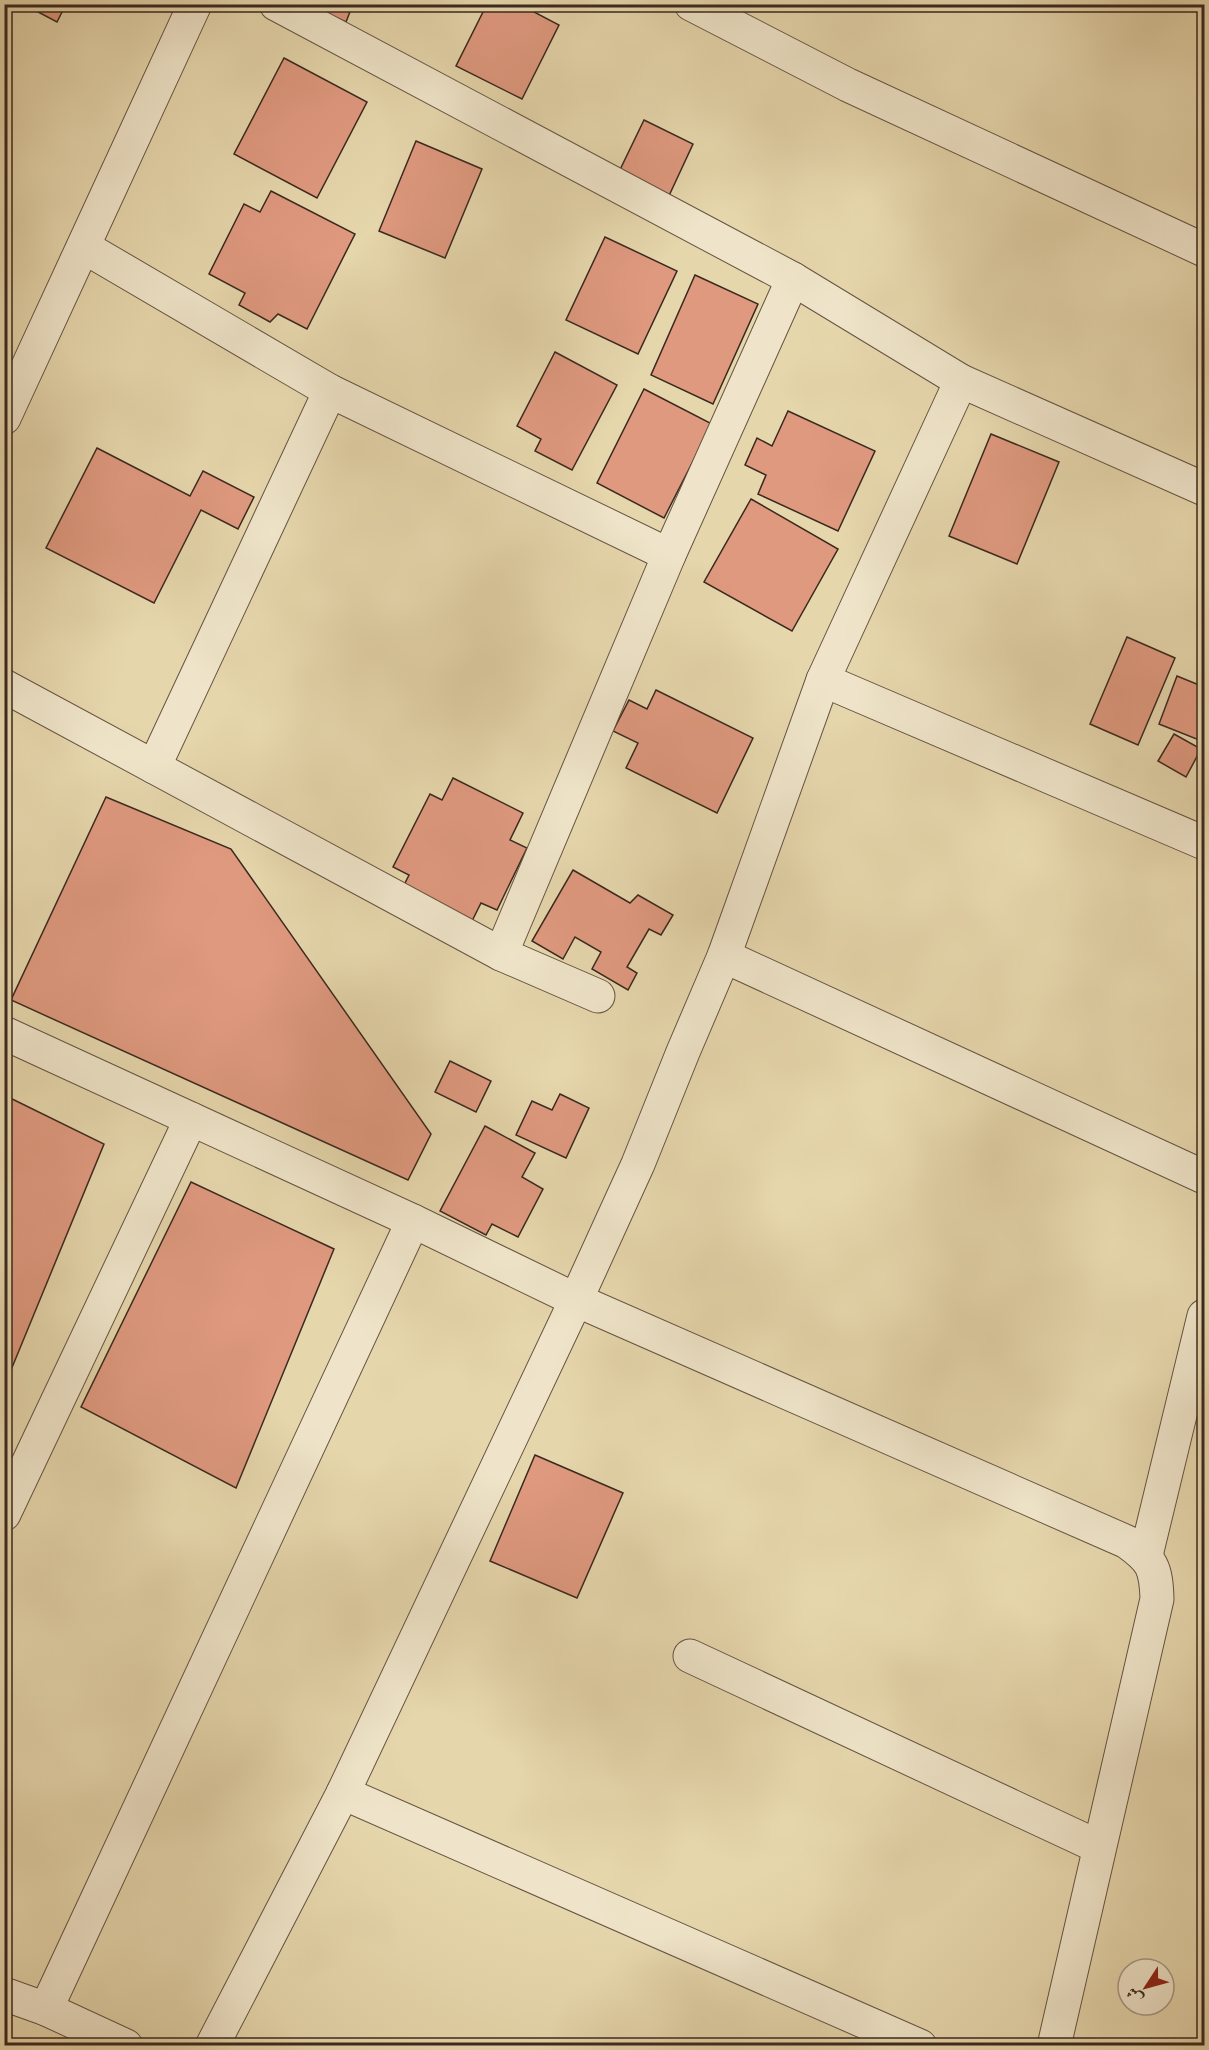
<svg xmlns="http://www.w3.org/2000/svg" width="1209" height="2050" viewBox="0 0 1209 2050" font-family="'IM FELL DW Pica',Amiri,serif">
<rect width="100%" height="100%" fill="#e6d6ac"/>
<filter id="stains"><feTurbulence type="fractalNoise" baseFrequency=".00333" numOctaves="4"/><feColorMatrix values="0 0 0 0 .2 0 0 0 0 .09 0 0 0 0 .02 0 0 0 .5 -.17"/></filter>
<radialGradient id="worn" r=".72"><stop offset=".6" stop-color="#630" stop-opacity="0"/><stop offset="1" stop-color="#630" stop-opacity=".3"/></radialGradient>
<g fill="#df997f" stroke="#3a291f" stroke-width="1.5">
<path d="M23,4H66L57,22Z"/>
<path d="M305,4H353L346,22Z"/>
<path d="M487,4H519L559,25L522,99L456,66Z"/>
<path d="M284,58L367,102L317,198L234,154Z"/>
<path d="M644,120L693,144L667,200L617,176Z"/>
<path d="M416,141L482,169L445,258L379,231Z"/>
<path d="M271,191L355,234L307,329L278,314L270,322L239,305L245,293L209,274L244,204L260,212Z"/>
<path d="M605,237L677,271L638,354L566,320Z"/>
<path d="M695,275L758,304L713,404L651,375Z"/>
<path d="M555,352L617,385L572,470L535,451L541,439L517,426Z"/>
<path d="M644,389L712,424L664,518L597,483Z"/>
<path d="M788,411L875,451L838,531L758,494L766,475L745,465L757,438L772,446Z"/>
<path d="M991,434L1059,462L1017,564L949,536Z"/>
<path d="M97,448L190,496L203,471L254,497L238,529L201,510L154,603L46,548Z"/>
<path d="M751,499L838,549L792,631L704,582Z"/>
<path d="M1127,637L1175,658L1138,745L1090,724Z"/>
<path d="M1177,676L1204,687V742L1159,724Z"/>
<path d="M656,690L753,738L717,813L626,768L638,743L613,731L629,700L647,709Z"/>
<path d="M1174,734L1201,749L1186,777L1158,761Z"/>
<path d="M453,778L523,813L510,840L527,848L497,910L481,903L472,921L403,887L409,875L393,867L430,794L442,800Z"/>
<path d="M106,797L231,849L431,1134L408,1180L11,1000Z"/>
<path d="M573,870L630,903L638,895L673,915L661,935L649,929L627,967L637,973L628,990L592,969L601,952L575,937L563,959L532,941Z"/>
<path d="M450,1061L491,1081L476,1112L435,1092Z"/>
<path d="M560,1094L589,1108L566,1158L516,1135L532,1101L552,1110Z"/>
<path d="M4,1095L104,1144L4,1387Z"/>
<path d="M485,1126L535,1153L522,1177L543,1189L518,1237L492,1224L486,1235L440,1211Z"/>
<path d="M191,1182L334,1249L236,1488L81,1407Z"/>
<path d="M535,1455L623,1493L577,1598L490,1561Z"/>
</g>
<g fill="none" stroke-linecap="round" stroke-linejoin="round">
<g stroke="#655442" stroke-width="35">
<g id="minor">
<path d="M276,4L793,279L961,381L1204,489"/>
<path d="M691,4L848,85L1204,250"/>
<path d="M84,247L330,391L669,555"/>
<path d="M4,418L195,4"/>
<path d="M823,680L1204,843"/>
<path d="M4,686L501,954L598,996"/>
<path d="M154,767L330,391"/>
<path d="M501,954L669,555L793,279"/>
<path d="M724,956L1204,1177"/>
<path d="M4,1033L413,1221L576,1300L1127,1542C1152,1560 1156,1567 1157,1599L1054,2046"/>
<path d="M4,1514L191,1119"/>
<path d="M1146,1555L1204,1316"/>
<path d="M690,1656L1099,1847"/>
<path d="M343,1793L920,2046"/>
<path d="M4,1994L46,2009L126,2046"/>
<path d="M46,2009L413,1221"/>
<path d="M212,2046L343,1793L576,1300L638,1164L683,1052L724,956L823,680L961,381"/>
</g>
</g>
<use href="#minor" stroke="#efe4c9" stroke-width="33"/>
</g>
<rect width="1209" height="2050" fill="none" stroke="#e6d6ac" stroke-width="24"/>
<rect x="6" y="6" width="1197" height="2038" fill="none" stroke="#3a291f" stroke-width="3"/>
<rect x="12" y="12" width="1185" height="2026" fill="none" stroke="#3a291f" stroke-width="1.5"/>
<g transform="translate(1146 1987) rotate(234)"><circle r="28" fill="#efe4c9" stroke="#a79985" stroke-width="1.5"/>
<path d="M0-4.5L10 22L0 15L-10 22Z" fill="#8f2418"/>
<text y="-9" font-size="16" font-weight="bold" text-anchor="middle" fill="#3a291f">ش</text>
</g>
<rect width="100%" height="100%" filter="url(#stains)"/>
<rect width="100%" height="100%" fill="url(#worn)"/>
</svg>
